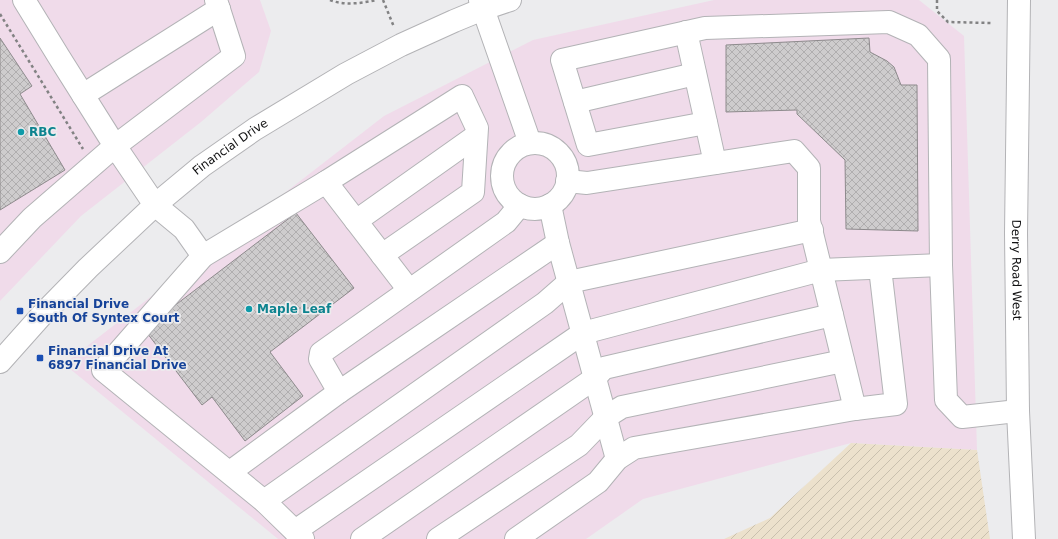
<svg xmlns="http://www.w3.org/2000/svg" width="1058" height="539" viewBox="0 0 1058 539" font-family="'DejaVu Sans',sans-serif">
<defs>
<pattern id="industrial-furrows" width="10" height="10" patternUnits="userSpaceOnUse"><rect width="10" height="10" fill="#ece1cc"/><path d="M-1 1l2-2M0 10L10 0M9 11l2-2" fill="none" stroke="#c9c0ae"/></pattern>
<pattern id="building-cross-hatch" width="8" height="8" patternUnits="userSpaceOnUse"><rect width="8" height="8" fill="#cecccd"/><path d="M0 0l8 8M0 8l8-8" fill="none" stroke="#b0aeaf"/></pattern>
</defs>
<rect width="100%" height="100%" fill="#ececee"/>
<g fill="#f0dbea">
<path d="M0,0H260L271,31L259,72L201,122L81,216L0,301Z"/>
<path d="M714,0H919L964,36L977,450L851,443L643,499L586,539H278L64,364L384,116L533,40Z"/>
</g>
<path fill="url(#industrial-furrows)" d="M851,443L977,450L990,539H724L770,518Z"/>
<g fill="url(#building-cross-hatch)" stroke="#8d8a8c">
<path d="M0,38L32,86L20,94L65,170L0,210Z"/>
<path d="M869,38L870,52L887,61L894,67L901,85H917L918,231L846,229L845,160L797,114V110L726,112V45Z"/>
<path d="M296,213L354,288L270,352L303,396L245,441L212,397L202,405L144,329Z"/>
</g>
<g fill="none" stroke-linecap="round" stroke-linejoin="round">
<g stroke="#b3b3b6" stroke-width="24">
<g id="minor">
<path d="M24,0L59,57L115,146L234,56L216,0"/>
<path d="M480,0L530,143"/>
<path d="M686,32L715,163"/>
<path d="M83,95L219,9"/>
<path d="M575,102L695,74"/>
<path d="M706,123L588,145L562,60L705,28L889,22L918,35L939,59L941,265L946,400L962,417L1018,411"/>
<circle cx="535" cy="176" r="33"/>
<path d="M567,181L587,183L794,151L809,168V221L855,409"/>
<path d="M326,182L409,290"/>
<path d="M550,205L558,243L617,459"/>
<path d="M356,221L476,136"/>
<path d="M0,252L32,218L115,146L155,205L184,229L203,256"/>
<path id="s1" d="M0,362L41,316L88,268L155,205L202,166L255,129L346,74L401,45L454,21L483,9L510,0"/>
<path d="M339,392L320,359L321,353L506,222L520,205"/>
<path d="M230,472L339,392L558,243"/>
<path d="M264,501L545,303L569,282L812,230"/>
<path d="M295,531L583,333L821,270L941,265"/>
<path d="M303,539L264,501L103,370L203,256L326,182L462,96L477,128L473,192L382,255"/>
<path d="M362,539L595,378L604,368L832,315"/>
<path d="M438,539L579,445L606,417L622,407L843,361"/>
<path d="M516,539L598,482L617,459L634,448L855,409L896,404L880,268"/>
</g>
</g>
<g stroke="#b3b3b6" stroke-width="24">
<g id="major">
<path id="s2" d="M1019,0L1016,233L1018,411L1024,539"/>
</g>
</g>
<g stroke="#828283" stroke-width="2.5" stroke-dasharray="3 3" stroke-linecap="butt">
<path d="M330,0C345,6 362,3 377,0"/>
<path d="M383,0L394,27"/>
<path d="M937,0V11L948,22L991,23"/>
<path d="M0,14L83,149"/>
</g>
<use href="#minor" stroke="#fff" stroke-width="22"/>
<use href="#major" stroke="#fff" stroke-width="22"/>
</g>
<g fill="#0f9aa8" stroke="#ececee" stroke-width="1.5">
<circle cx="21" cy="132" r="4"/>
<circle cx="249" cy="309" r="4"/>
</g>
<g fill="#1a4fb4" stroke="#ececee" stroke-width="1.5">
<rect x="16" y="307" width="8" height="8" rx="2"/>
<rect x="36" y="354" width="8" height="8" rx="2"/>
</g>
<g text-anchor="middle" stroke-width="3.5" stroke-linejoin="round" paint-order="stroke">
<g font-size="12" font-weight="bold" fill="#0d838f" stroke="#ececee" text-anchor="start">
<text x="29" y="136">RBC</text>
<text x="257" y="313">Maple Leaf</text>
</g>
<g font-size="12" fill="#111112" stroke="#ececee">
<text dy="4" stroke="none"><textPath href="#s1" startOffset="316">Financial Drive</textPath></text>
<text dy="4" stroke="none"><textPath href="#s2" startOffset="270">Derry Road West</textPath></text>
</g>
<g font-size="12" font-weight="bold" fill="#164399" stroke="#ececee" text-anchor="start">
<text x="28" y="308">Financial Drive<tspan x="28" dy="14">South Of Syntex Court</tspan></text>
<text x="48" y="355">Financial Drive At<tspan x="48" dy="14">6897 Financial Drive</tspan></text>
</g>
</g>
</svg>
